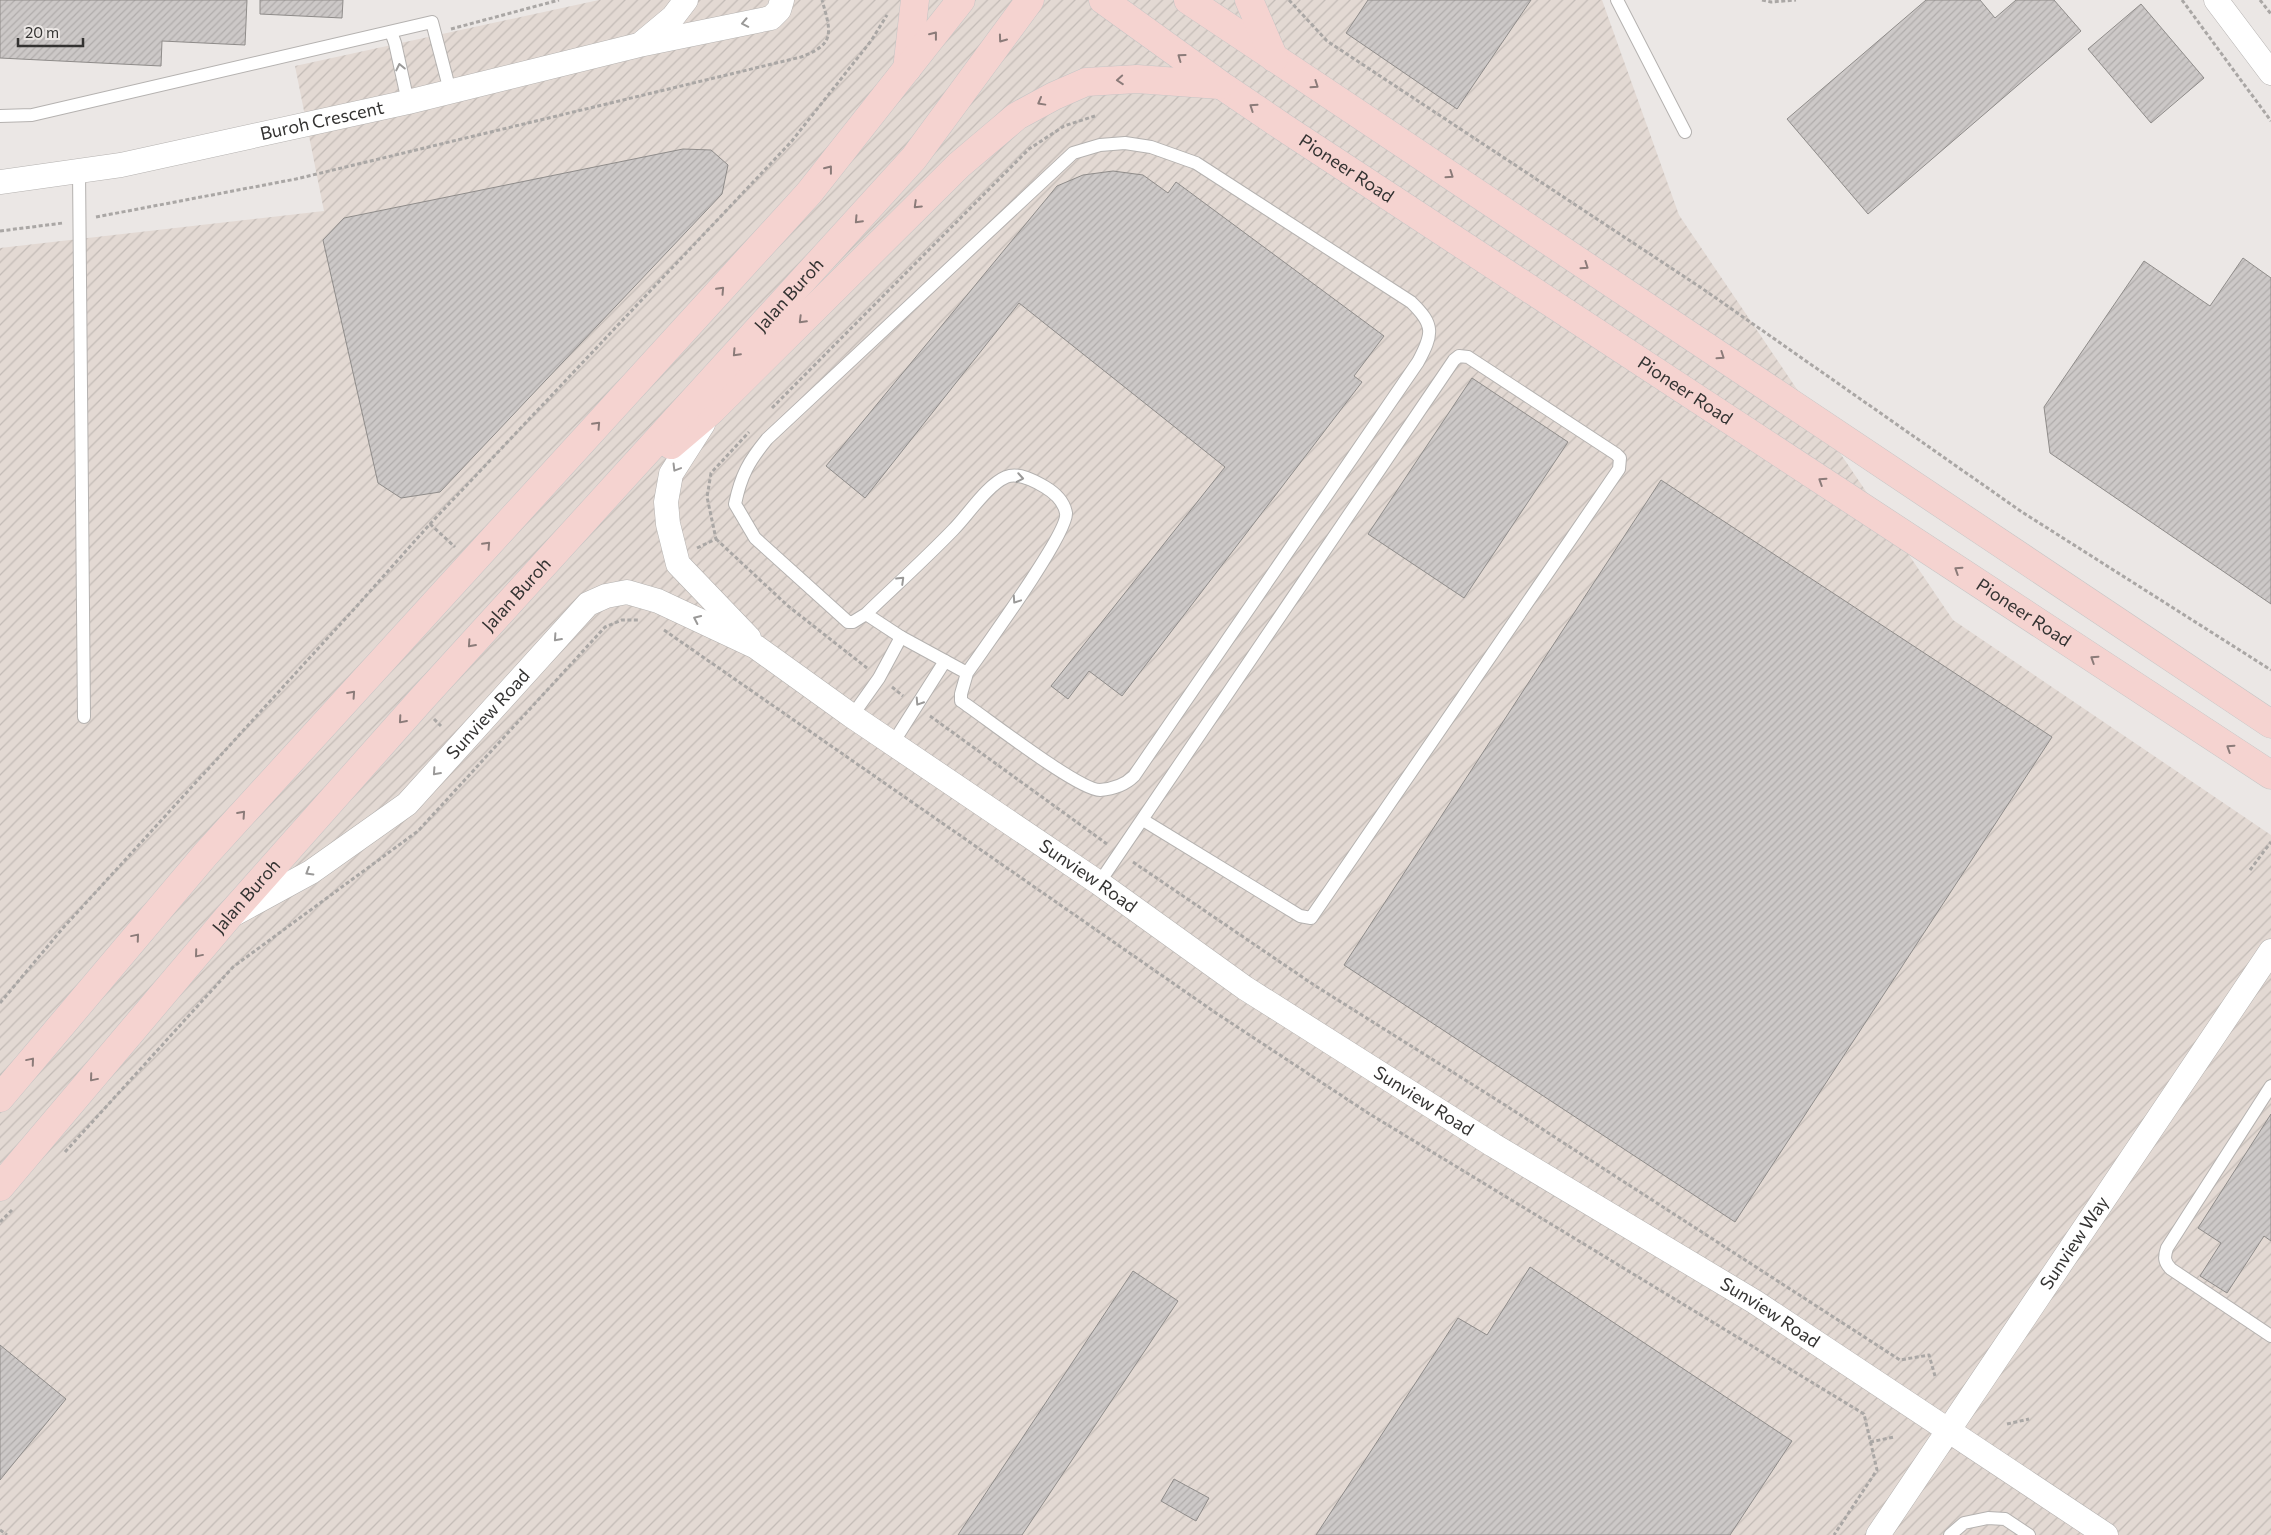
<svg xmlns="http://www.w3.org/2000/svg" width="2271" height="1535" viewBox="0 0 2271 1535" font-family="Commissioner,sans-serif">
<defs>
<pattern id="industrial-furrows" width="10" height="10" patternUnits="userSpaceOnUse" patternTransform="scale(1.25)"><rect width="10" height="10" fill="#e3d9d3"/><path d="M-1 1l2-2M0 10L10 0M9 11l2-2" fill="none" stroke="#c3bbb6"/></pattern>
<pattern id="building-hatch" width="6" height="6" patternUnits="userSpaceOnUse" patternTransform="scale(1.25)"><rect width="6" height="6" fill="#ccc8c7"/><path d="M-1 1l2-2M0 6l6-6M5 7l2-2" fill="none" stroke="#b0acab"/></pattern>
</defs>
<rect width="100%" height="100%" fill="#ebe7e5"/>
<path fill="url(#industrial-furrows)" d="M599,0H1602L1679,215L1953,620L2271,835V1535H0V248L324,211L295,66Z"/>
<g fill="url(#building-hatch)" stroke="#8f8c8a">
<path d="M0,0H247L245,45L162,41L161,66L0,58Z"/>
<path d="M260,0H343L342,18L260,14Z"/>
<path d="M1368,0H1531L1457,109L1346,33Z"/>
<path d="M1926,0H1980L1995,18L2016,0H2054L2081,31L1868,214L1787,119Z"/>
<path d="M2141,4L2204,78L2151,123L2088,49Z"/>
<path d="M683,149L711,150L728,165L722,194L440,492L401,498L378,483L323,240L344,218Z"/>
<path d="M1113,171L1143,175L1168,193L1176,182L1384,336L1354,376L1362,382L1122,696L1089,671L1068,699L1051,686L1225,467L1019,303L865,498L826,466L1057,186L1083,175Z"/>
<path d="M2243,258L2271,278V604L2050,453L2044,407L2144,261L2210,306Z"/>
<path d="M1472,378L1568,442L1464,598L1368,534Z"/>
<path d="M1661,480L2052,737L1735,1222L1344,965Z"/>
<path d="M2271,1114V1241L2264,1236L2227,1293L2200,1276L2221,1243L2198,1228Z"/>
<path d="M1530,1267L1792,1441L1730,1535H1316L1458,1318L1487,1335Z"/>
<path d="M1133,1271L1178,1301L1022,1535H958Z"/>
<path d="M0,1345L66,1399L0,1480Z"/>
<path d="M1174,1479L1209,1498L1196,1521L1161,1501Z"/>
</g>
<g fill="none" stroke-linecap="round" stroke-linejoin="round">
<g stroke="#b5b2b0" stroke-width="14">
<g id="lane">
<path d="M1617,0L1685,132"/>
<path d="M391,32L395,43L408,102"/>
<path d="M0,116L32,115L432,22L450,91"/>
<path d="M79,171L84,717"/>
<path d="M866,614L901,637L967,673L961,694V701C985,717 1078,790 1100,790C1112,789 1125,785 1134,776L1418,362C1433,334 1435,325 1411,302L1196,163L1151,147L1125,143L1100,145L1073,153L767,439C749,461 741,475 735,504L755,538L848,622H853L866,614C895,586 925,559 953,530C968,515 987,485 1006,477C1019,472 1035,481 1045,487C1055,493 1064,502 1066,513C1069,532 983,650 967,673"/>
<path d="M852,716L879,678L901,637"/>
<path d="M893,743L945,661"/>
<path d="M1099,883L1454,360L1459,356L1468,357L1616,454L1620,458L1619,469L1311,918L1300,916L1143,820"/>
<path d="M2271,1086L2167,1248C2164,1257 2164,1262 2171,1269L2271,1336"/>
<path d="M1950,1535L1964,1523L1988,1518L2005,1519L2029,1535"/>
</g>
</g>
<g stroke="#b5b2b0" stroke-width="25">
<g id="street">
<path d="M2216,0L2271,73"/>
<path d="M643,42L673,17L686,0"/>
<path id="s1" d="M0,182L121,165L408,102L639,45L771,18L779,10L782,0"/>
<path d="M703,424L671,474L666,502L668,524L678,564L749,638"/>
<path id="s2" d="M236,913L311,872L407,804L588,604L606,596L627,592L658,601L756,647L852,716L1099,883L1245,988L1493,1145L1755,1302L2106,1535"/>
<path id="s3" d="M1878,1535L2271,951"/>
</g>
</g>
<g stroke="#c6c6c6" stroke-width="29">
<g id="primary">
<path id="s4" d="M1103,0L1221,85L1286,129L2271,775"/>
<path d="M1188,0L2271,724"/>
<path d="M1249,0L1274,58"/>
<path d="M907,69L915,0"/>
<path d="M671,445L711,411L959,165L1017,116L1054,96L1086,82L1137,79L1220,85"/>
<path d="M0,1098L205,855L809,193L961,0"/>
<path id="s5" d="M0,1187L229,916L419,702L914,158L1030,0"/>
</g>
</g>
<g stroke="#aaa7a5" stroke-width="3" stroke-dasharray="4 2.5" stroke-linecap="butt">
<path d="M1289,0L1327,41L1703,289L2022,512L2271,670"/>
<path d="M1762,0L1771,2L1796,0"/>
<path d="M2182,0L2271,121"/>
<path d="M2260,0L2271,14"/>
<path d="M451,29L559,0"/>
<path d="M96,217L296,179L801,57C836,44 831,32 822,0"/>
<path d="M0,231L63,223"/>
<path d="M772,408L1029,149L1064,126L1095,116"/>
<path d="M430,524L455,547"/>
<path d="M716,539L788,606L867,668"/>
<path d="M697,548L716,539L707,497L711,473L749,432"/>
<path d="M664,630L1216,1013L1368,1113L1864,1414L1877,1470L1834,1535"/>
<path d="M892,687L903,696"/>
<path d="M930,716L1107,844"/>
<path d="M434,719L441,726"/>
<path d="M1133,862L1314,985L1505,1105L1900,1360L1929,1355L1935,1376"/>
<path d="M2250,870L2271,842"/>
<path d="M0,1003L63,928L356,607L430,524L791,142L871,41L887,15"/>
<path d="M65,1152L233,967L418,831L605,627L622,620H639"/>
<path d="M0,1222L12,1210"/>
<path d="M2007,1424L2029,1419"/>
<path d="M1870,1442L1894,1437"/>
<path d="M0,1530L7,1535"/>
</g>
<use href="#lane" stroke="#fff" stroke-width="12"/>
<use href="#street" stroke="#fff" stroke-width="24"/>
<use href="#primary" stroke="#f5d3d0" stroke-width="28"/>
</g>
<defs><path id="oneway-chevron" d="M-2-3.5L2.5 0L-2 3.5" fill="none" stroke-width="1.6" stroke-linecap="round" stroke-linejoin="round" transform="scale(1.25)"/></defs>
<g stroke="#9a9998">
<use href="#oneway-chevron" transform="translate(745 23) rotate(169)"/>
<use href="#oneway-chevron" transform="translate(400 67) rotate(-102)"/>
<use href="#oneway-chevron" transform="translate(676 468) rotate(121)"/>
<use href="#oneway-chevron" transform="translate(1020 478) rotate(10)"/>
<use href="#oneway-chevron" transform="translate(901 580) rotate(-44)"/>
<use href="#oneway-chevron" transform="translate(1016 600) rotate(124)"/>
<use href="#oneway-chevron" transform="translate(697 619) rotate(-155)"/>
<use href="#oneway-chevron" transform="translate(557 638) rotate(132)"/>
<use href="#oneway-chevron" transform="translate(919 702) rotate(123)"/>
<use href="#oneway-chevron" transform="translate(436 772) rotate(132)"/>
<use href="#oneway-chevron" transform="translate(309 872) rotate(149)"/>
</g>
<g stroke="#8b7b79">
<use href="#oneway-chevron" transform="translate(934 35) rotate(-52)"/>
<use href="#oneway-chevron" transform="translate(1002 39) rotate(126)"/>
<use href="#oneway-chevron" transform="translate(1181 57) rotate(-144)"/>
<use href="#oneway-chevron" transform="translate(1120 80) rotate(176)"/>
<use href="#oneway-chevron" transform="translate(1315 85) rotate(34)"/>
<use href="#oneway-chevron" transform="translate(1041 102) rotate(151)"/>
<use href="#oneway-chevron" transform="translate(1253 107) rotate(-146)"/>
<use href="#oneway-chevron" transform="translate(829 169) rotate(-52)"/>
<use href="#oneway-chevron" transform="translate(1450 175) rotate(34)"/>
<use href="#oneway-chevron" transform="translate(917 205) rotate(136)"/>
<use href="#oneway-chevron" transform="translate(858 220) rotate(133)"/>
<use href="#oneway-chevron" transform="translate(1585 266) rotate(34)"/>
<use href="#oneway-chevron" transform="translate(721 290) rotate(-47)"/>
<use href="#oneway-chevron" transform="translate(802 320) rotate(135)"/>
<use href="#oneway-chevron" transform="translate(736 353) rotate(133)"/>
<use href="#oneway-chevron" transform="translate(1721 356) rotate(34)"/>
<use href="#oneway-chevron" transform="translate(597 425) rotate(-47)"/>
<use href="#oneway-chevron" transform="translate(1822 481) rotate(-147)"/>
<use href="#oneway-chevron" transform="translate(487 545) rotate(-47)"/>
<use href="#oneway-chevron" transform="translate(1958 570) rotate(-147)"/>
<use href="#oneway-chevron" transform="translate(471 644) rotate(132)"/>
<use href="#oneway-chevron" transform="translate(2094 659) rotate(-147)"/>
<use href="#oneway-chevron" transform="translate(352 694) rotate(-48)"/>
<use href="#oneway-chevron" transform="translate(402 720) rotate(131)"/>
<use href="#oneway-chevron" transform="translate(2230 748) rotate(-147)"/>
<use href="#oneway-chevron" transform="translate(242 814) rotate(-48)"/>
<use href="#oneway-chevron" transform="translate(136 937) rotate(-50)"/>
<use href="#oneway-chevron" transform="translate(198 954) rotate(130)"/>
<use href="#oneway-chevron" transform="translate(31 1061) rotate(-50)"/>
<use href="#oneway-chevron" transform="translate(93 1078) rotate(130)"/>
</g>
<g text-anchor="middle" stroke-width="5" stroke-linejoin="round" paint-order="stroke">
<g font-size="18" fill="#343332" stroke="#ebe7e5">
<text dy="6" stroke="none"><textPath href="#s1" startOffset="328">Buroh Crescent</textPath></text>
<text dy="6" stroke="none"><textPath href="#s4" startOffset="296">Pioneer Road</textPath></text>
<text dy="6" stroke="none"><textPath href="#s5" startOffset="1191">Jalan Buroh</textPath></text>
<text dy="6" stroke="none"><textPath href="#s4" startOffset="701">Pioneer Road</textPath></text>
<text dy="6" stroke="none"><textPath href="#s5" startOffset="786">Jalan Buroh</textPath></text>
<text dy="6" stroke="none"><textPath href="#s4" startOffset="1106">Pioneer Road</textPath></text>
<text dy="6" stroke="none"><textPath href="#s2" startOffset="324">Sunview Road</textPath></text>
<text dy="6" stroke="none"><textPath href="#s2" startOffset="1058">Sunview Road</textPath></text>
<text dy="6" stroke="none"><textPath href="#s5" startOffset="381">Jalan Buroh</textPath></text>
<text dy="6" stroke="none"><textPath href="#s2" startOffset="1462">Sunview Road</textPath></text>
<text dy="6" stroke="none"><textPath href="#s3" startOffset="352">Sunview Way</textPath></text>
<text dy="6" stroke="none"><textPath href="#s2" startOffset="1868">Sunview Road</textPath></text>
</g>
</g>
<path d="M18 38v8h65v-8" fill="none" stroke="#343332" stroke-width="2.5"/>
<text x="25" y="38" font-size="15" fill="#343332" stroke="#ebe7e5" stroke-width="4" paint-order="stroke">20 m</text>
</svg>
